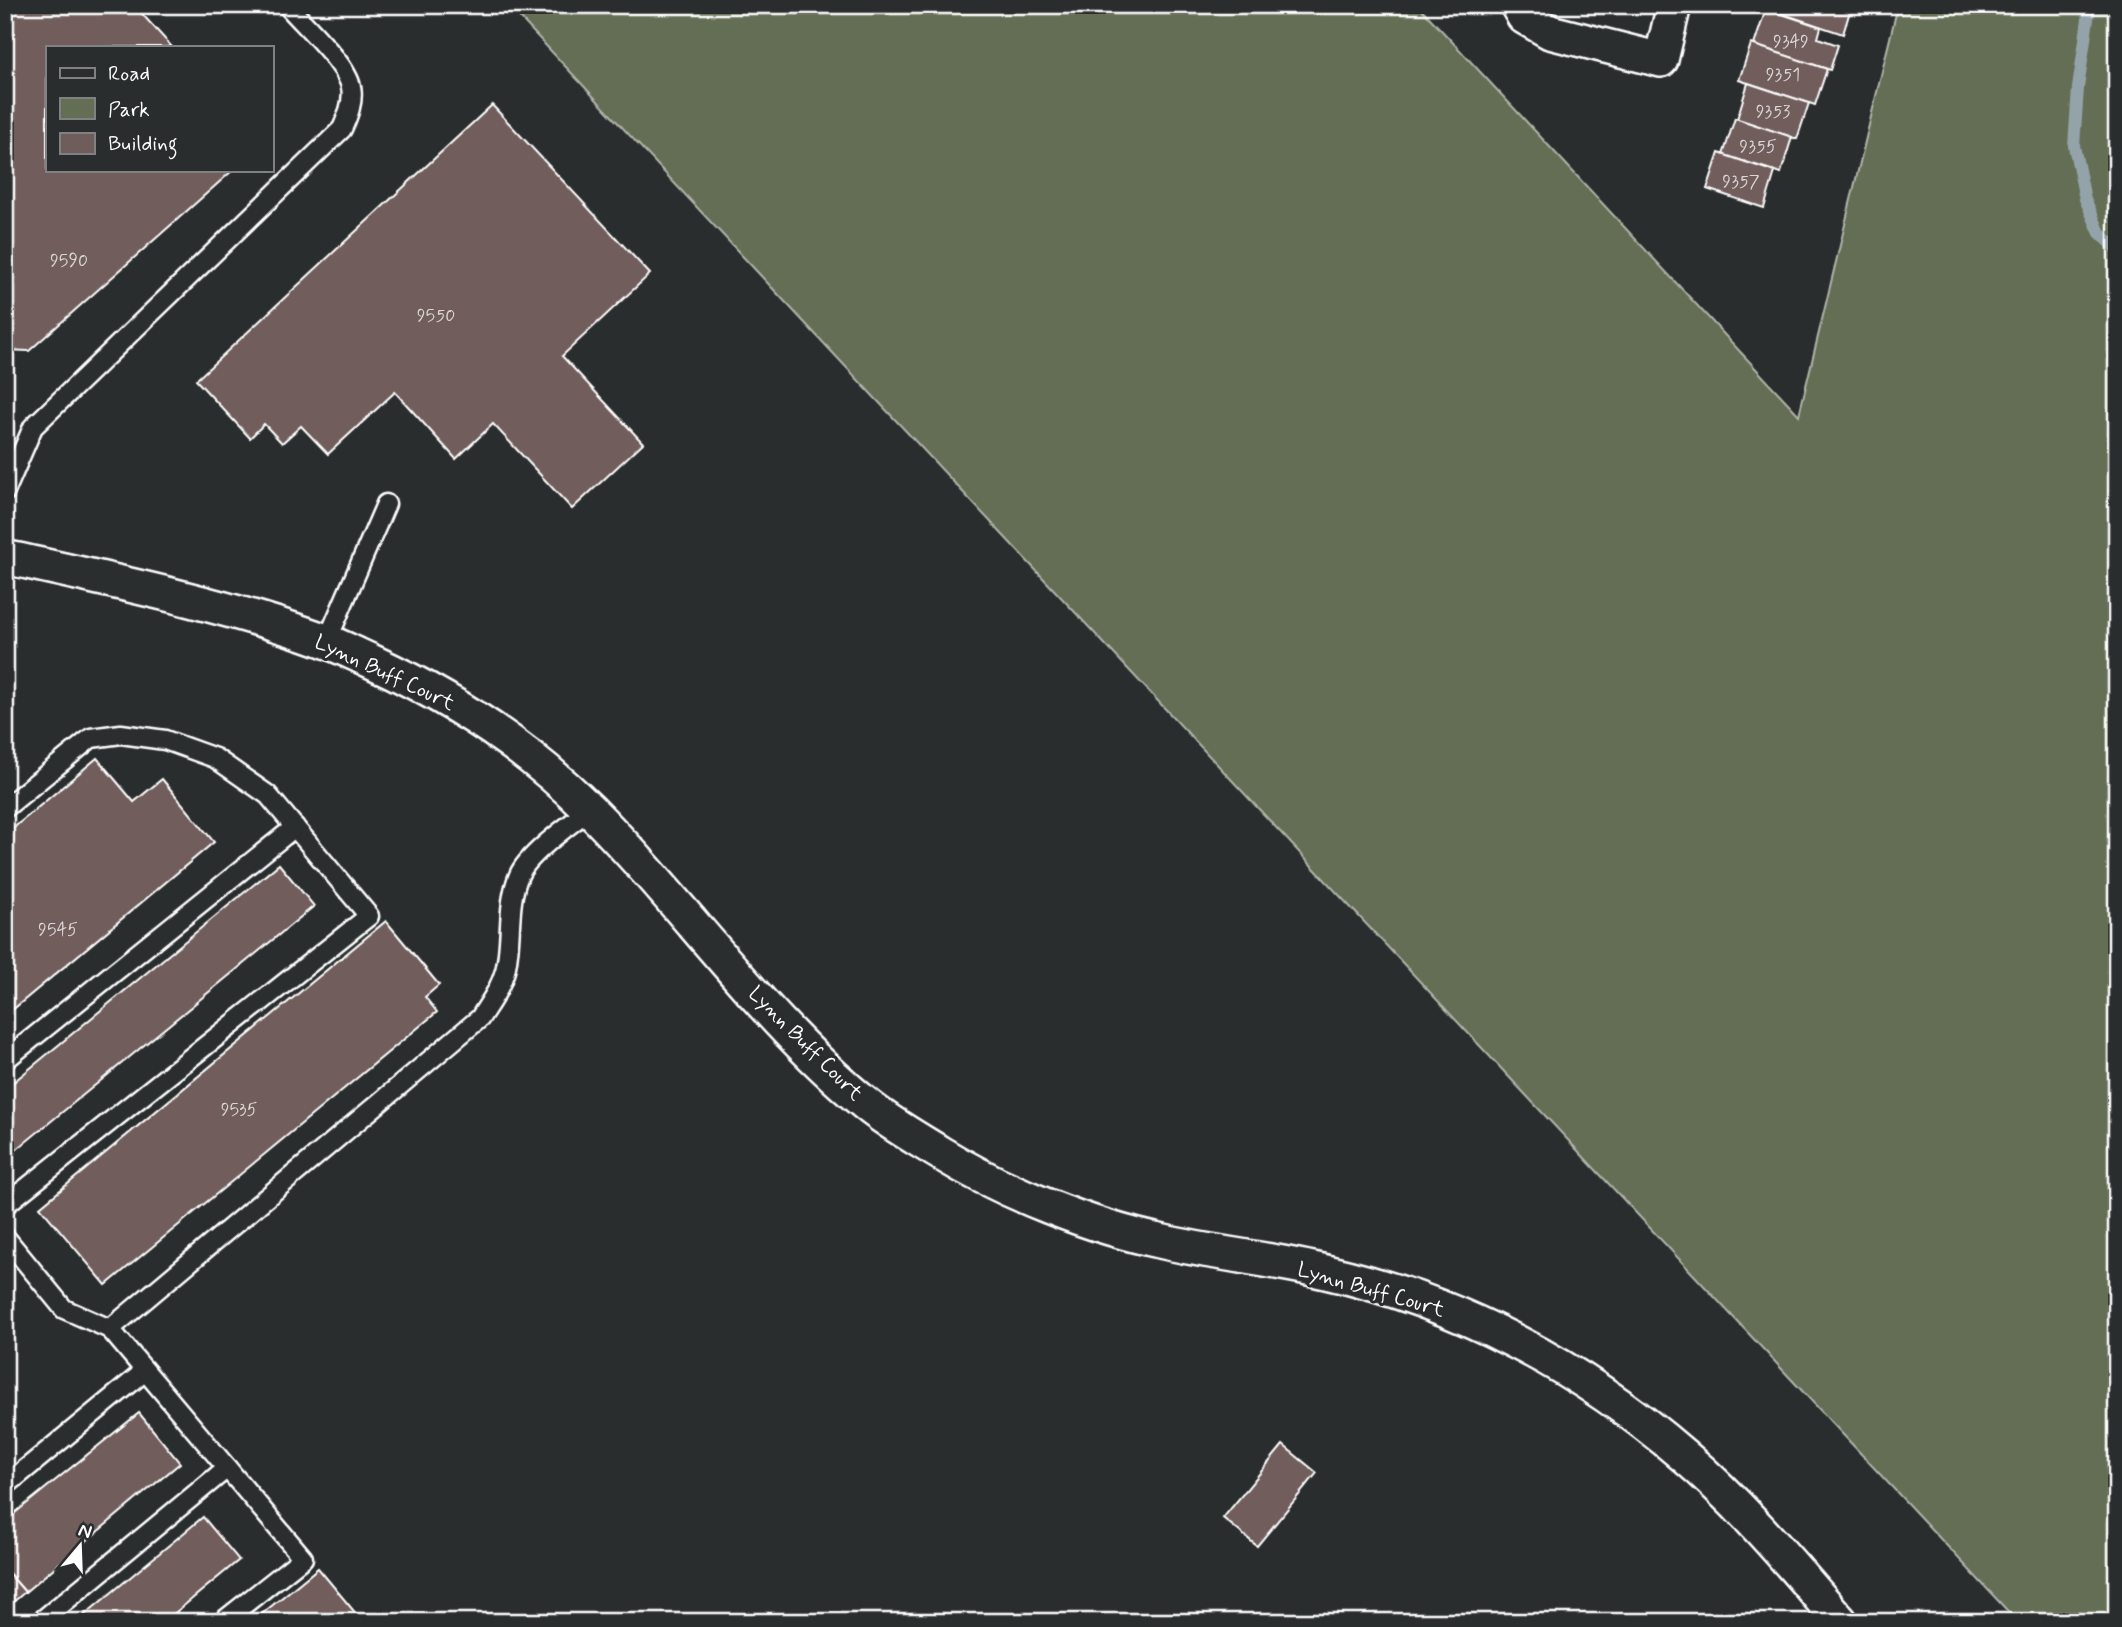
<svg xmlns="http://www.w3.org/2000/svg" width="2122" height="1627" viewBox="0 0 2122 1627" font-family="Mynerve,sans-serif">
<rect width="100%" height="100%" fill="#2a2d2e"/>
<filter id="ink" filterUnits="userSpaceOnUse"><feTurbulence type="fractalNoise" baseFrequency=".0143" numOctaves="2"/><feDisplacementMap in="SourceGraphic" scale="14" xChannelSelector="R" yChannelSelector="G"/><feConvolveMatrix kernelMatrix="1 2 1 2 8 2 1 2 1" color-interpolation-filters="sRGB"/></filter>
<g filter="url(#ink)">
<path fill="#646e54" stroke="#b2b6aa" stroke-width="2" d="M508,5H1418L1799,415L1898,5H2117V1622H2018Z"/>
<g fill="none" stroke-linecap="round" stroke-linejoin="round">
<path stroke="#94a3aa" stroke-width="12" d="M2090,5L2078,88L2074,146L2085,199L2100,233L2117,249"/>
</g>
<g fill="#6f5d5c" stroke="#fff" stroke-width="2">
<path d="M5,5H134L172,47H47V170H233L29,351L5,350Z"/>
<path d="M1769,5H1835L1850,11L1843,34L1768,9Z"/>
<path d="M1766,9L1821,27L1818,38L1838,45L1830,70L1754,45Z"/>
<path d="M1751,44L1827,69L1815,105L1739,80Z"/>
<path d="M1748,83L1809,103L1797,139L1737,119Z"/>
<path d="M492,105L650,274L562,356L643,443L572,509L493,424L456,459L395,392L328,454L301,426L282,443L264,424L250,438L196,380Z"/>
<path d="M1735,118L1792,137L1781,173L1723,155Z"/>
<path d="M1719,153L1775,172L1764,208L1707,189Z"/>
<path d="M97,758L134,802L162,779L214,842L5,1016V835Z"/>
<path d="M279,864L314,906L5,1159V1089Z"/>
<path d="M386,921L439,985L425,997L437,1012L106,1285L40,1207Z"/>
<path d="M139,1413L180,1463L25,1592L5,1569V1521Z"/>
<path d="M1283,1445L1317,1473L1257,1546L1223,1518Z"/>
<path d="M203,1517L239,1560L164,1622H76Z"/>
<path d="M318,1568L363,1622H252Z"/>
<path d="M5,1569L25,1592L5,1609Z"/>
</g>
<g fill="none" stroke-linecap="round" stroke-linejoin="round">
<g stroke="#fff" stroke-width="23">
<g id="service">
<path d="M5,492L33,427L342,129C348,116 354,101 351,87C346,63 304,25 287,5"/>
<path d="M327,641L386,504"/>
<path d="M5,808L91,738L121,734L165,740L215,758L268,795L369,916L5,1205"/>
<path d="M5,1060L295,827"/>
<path d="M5,1237L64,1309L110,1329"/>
<path d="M5,1486L145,1371"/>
<path d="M40,1622L227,1468"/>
<path d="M222,1622L303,1558L110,1329L480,1018C490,1002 500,989 505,971C513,940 506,905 519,875C528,854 571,824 590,809"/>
</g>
</g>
<g stroke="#fff" stroke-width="38">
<g id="minor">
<path d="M1517,5L1524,17L1550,32L1661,60L1674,5"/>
<path d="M5,557C112,581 220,603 323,640C340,646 357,655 373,662C453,699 527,747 590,810C685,905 762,1019 867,1105C889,1123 916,1138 940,1153C1004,1192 1091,1227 1164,1242C1217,1254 1272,1259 1326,1272C1458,1302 1581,1367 1683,1455C1742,1505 1791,1564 1841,1622"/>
</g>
</g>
<use href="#service" stroke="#2a2d2e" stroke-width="18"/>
<use href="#minor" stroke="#2a2d2e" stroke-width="33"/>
</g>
</g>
<g text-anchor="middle" stroke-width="6" stroke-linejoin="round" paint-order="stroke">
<g font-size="18" fill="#dbd6d6">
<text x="1791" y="47">9349</text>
<text x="1783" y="80">9351</text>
<text x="1773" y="117">9353</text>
<text x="1758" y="152">9355</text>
<text x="1741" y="187">9357</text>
<text x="69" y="266">9590</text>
<text x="436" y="321">9550</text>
<text x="58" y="935">9545</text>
<text x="239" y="1115">9535</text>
</g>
<g font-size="21" fill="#fff" stroke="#2a2d2e">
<text transform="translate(385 672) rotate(25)" y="7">Lynn Buff Court</text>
<text transform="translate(806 1043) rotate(45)" y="7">Lynn Buff Court</text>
<text transform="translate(1371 1289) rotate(16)" y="7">Lynn Buff Court</text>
</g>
</g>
<rect width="2122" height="1627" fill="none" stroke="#2a2d2e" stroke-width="28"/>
<rect x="14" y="14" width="2094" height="1599" fill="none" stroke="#fff" stroke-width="2.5" filter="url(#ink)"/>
<rect x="46" y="46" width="228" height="126" fill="#2a2d2e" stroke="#7f8182" stroke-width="2"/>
<rect x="60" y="68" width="35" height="10" fill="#2a2d2e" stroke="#7f8182" stroke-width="2"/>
<text x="108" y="80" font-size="21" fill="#ffffff">Road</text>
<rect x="60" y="98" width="35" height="21" fill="#646e54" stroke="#7f8182" stroke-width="2"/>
<text x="108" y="116" font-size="21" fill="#ffffff">Park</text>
<rect x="60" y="133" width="35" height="21" fill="#6f5d5c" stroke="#7f8182" stroke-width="2"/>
<text x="108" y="150" font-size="21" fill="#ffffff">Building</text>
<g transform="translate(80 1546) rotate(19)" stroke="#2a2d2e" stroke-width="5" paint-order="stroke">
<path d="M0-5L12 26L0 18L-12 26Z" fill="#ffffff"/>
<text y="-10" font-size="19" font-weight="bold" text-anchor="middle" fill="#ffffff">N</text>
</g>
</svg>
